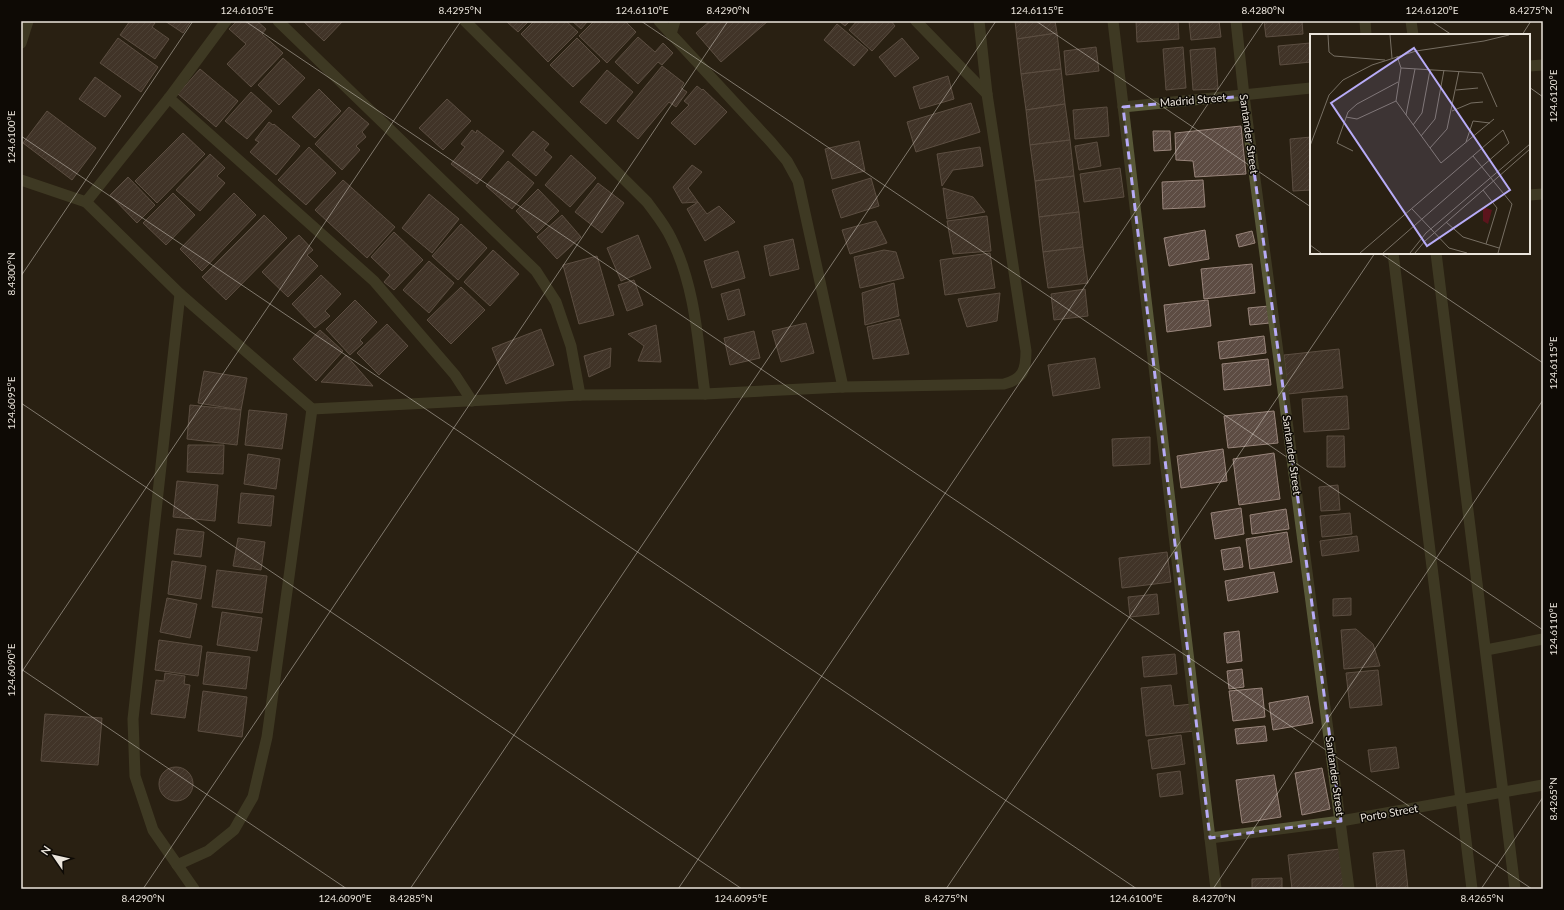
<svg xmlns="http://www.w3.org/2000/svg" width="1564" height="910" viewBox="0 0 1564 910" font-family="Lato,sans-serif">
<defs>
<pattern id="building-hatch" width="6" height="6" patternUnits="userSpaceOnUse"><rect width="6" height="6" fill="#5d4c43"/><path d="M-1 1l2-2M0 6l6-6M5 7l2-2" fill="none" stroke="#74665e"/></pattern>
</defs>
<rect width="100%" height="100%" fill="#292012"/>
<g fill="url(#building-hatch)" stroke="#99857b">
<path d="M130,21H152L155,23L152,27L169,39L155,59L120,35Z"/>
<path d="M165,21H191L183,33Z"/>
<path d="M237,21H257L266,29L262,34L283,53L251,87L227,64L246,44L229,29Z"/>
<path d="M303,21H343L324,41Z"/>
<path d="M506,21H529L518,32Z"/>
<path d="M534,21H566L578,32L548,62L521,34Z"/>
<path d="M572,21H588L581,29Z"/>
<path d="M594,21H625L636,32L607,63L579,36Z"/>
<path d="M710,21H768L721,62L696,33Z"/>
<path d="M839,21H850L845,26Z"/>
<path d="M857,21H891L895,26L872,51L849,30Z"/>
<path d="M1015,21H1055L1057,33L1017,39Z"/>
<path d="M1136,21H1178L1179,39L1137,42Z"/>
<path d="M1189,21H1219L1221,37L1191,40Z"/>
<path d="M1264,21H1302L1303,34L1266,37Z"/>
<path d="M837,24L868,50L854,66L824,40Z"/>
<path d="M1057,33L1061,69L1021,74L1017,39Z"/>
<path d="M638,37L655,52L663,43L673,53L662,65L658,62L638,84L615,62Z"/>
<path d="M118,38L158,67L141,92L100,63Z"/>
<path d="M577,38L600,61L573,87L550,65Z"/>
<path d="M902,38L919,58L895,77L879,57Z"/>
<path d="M1310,43L1311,62L1280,65L1278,46Z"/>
<path d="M1096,47L1099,71L1066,75L1064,51Z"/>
<path d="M1183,47L1186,88L1166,90L1163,49Z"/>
<path d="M1215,48L1218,89L1193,90L1190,50Z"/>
<path d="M283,58L305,78L279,105L258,85Z"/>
<path d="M662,66L684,83L681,88L687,92L676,107L669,102L638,139L617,121Z"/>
<path d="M200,69L238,101L216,127L178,94Z"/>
<path d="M1061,69L1065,104L1026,110L1021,74Z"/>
<path d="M607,70L633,92L606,124L580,102Z"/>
<path d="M948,76L954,99L920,109L913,87Z"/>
<path d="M95,77L121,96L105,117L79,99Z"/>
<path d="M697,86L702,90L703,89L727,112L695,145L671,123L689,105L684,101Z"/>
<path d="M319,89L341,111L315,138L292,117Z"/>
<path d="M251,92L272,111L247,139L225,121Z"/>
<path d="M447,99L471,121L443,150L419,128Z"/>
<path d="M971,103L980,132L916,152L907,122Z"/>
<path d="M1065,104L1070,140L1030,145L1026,110Z"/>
<path d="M349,107L369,124L362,132L366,137L356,146L360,150L342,170L315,144Z"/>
<path d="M1107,107L1109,136L1075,139L1073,110Z"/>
<path d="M47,111L96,148L72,180L23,143Z"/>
<path d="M269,122L273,125L274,124L300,146L276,175L250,152L259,142L255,140Z"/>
<path d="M1241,126L1246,174L1195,177L1193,161L1176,160L1175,133Z"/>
<path d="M472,130L476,133L477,130L504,151L477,184L451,164L465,147L461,144Z"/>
<path d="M533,131L549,144L544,150L552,157L536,176L512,155Z"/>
<path d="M1153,131H1170L1171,150L1154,151Z"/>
<path d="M183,133L205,154L157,203L135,181Z"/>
<path d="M1311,137V190L1293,191L1290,139Z"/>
<path d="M1070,140L1074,176L1035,181L1030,145Z"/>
<path d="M859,141L865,171L832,179L825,149Z"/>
<path d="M1097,142L1101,166L1079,170L1075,146Z"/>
<path d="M309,147L336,173L306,205L278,180Z"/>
<path d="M980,147L983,166L953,170L942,186L937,154Z"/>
<path d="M210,154L225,168L217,176L225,183L200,211L176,190Z"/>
<path d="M571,155L596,178L570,207L545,185Z"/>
<path d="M508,161L534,183L512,209L486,186Z"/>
<path d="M692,165L702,172L688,188L698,202L682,203L673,187Z"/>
<path d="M1120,168L1124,197L1084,202L1080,174Z"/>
<path d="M1074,176L1079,212L1039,217L1035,181Z"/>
<path d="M128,177L155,205L137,223L110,195Z"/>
<path d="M871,178L879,206L841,218L832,190Z"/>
<path d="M343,180L395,227L367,258L315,210Z"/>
<path d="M1203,180L1205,207L1163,209L1162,182Z"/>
<path d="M598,183L624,203L602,233L575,212Z"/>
<path d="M943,188L973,197L985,212L947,219Z"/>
<path d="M538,189L559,211L537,233L516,211Z"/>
<path d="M173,193L195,215L166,245L143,223Z"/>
<path d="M234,193L256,215L202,271L180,249Z"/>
<path d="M429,194L459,219L432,253L402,228Z"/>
<path d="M698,202L707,214L719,206L735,222L705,241L687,209Z"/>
<path d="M1079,212L1083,247L1043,252L1039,217Z"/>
<path d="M264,215L287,238L226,300L202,277Z"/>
<path d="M562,215L581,237L557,259L537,237Z"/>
<path d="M987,216L991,251L953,254L947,221Z"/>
<path d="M876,221L887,243L850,254L842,230Z"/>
<path d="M461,224L487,248L458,280L432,256Z"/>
<path d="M1205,230L1209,259L1169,266L1164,238Z"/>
<path d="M1252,231L1255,243L1239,247L1236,235Z"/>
<path d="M394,232L423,260L394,290L384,282L390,275L371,257Z"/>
<path d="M299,235L313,250L307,255L318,266L288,297L262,272L292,241Z"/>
<path d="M638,235L651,268L621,281L607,248Z"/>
<path d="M793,239L799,269L770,276L764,246Z"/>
<path d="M1083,247L1088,283L1048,288L1043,252Z"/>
<path d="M493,250L519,274L490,306L464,282Z"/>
<path d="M884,250L896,252L904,278L860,288L854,257Z"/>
<path d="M738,251L745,278L712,288L704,261Z"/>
<path d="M990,253L995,288L945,295L940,260Z"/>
<path d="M597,256L614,315L579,324L563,265Z"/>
<path d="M429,261L454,283L429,313L403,290Z"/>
<path d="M1252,264L1255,293L1204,299L1201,269Z"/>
<path d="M321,275L341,294L325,311L330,316L315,328L292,304Z"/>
<path d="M634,280L643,305L627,311L618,285Z"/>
<path d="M894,283L899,316L865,325L862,293Z"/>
<path d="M461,287L485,310L451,344L427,320Z"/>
<path d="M739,289L745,315L728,320L721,294Z"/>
<path d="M1085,289L1088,316L1054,320L1051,294Z"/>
<path d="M1000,293L997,321L967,327L958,299Z"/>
<path d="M355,300L377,322L360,340L363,343L350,355L326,329Z"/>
<path d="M1208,300L1211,326L1167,332L1164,305Z"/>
<path d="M1269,306L1270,323L1250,325L1248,308Z"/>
<path d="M900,319L909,354L873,359L867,327Z"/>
<path d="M806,323L814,353L781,362L772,331Z"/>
<path d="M387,324L408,346L379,375L357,353Z"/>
<path d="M656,325L661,362L638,361L644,346L628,334Z"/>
<path d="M541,329L554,365L506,384L492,348Z"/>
<path d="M320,330L343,351L316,381L293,359Z"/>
<path d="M754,331L760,358L730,365L724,338Z"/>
<path d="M1264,336L1266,353L1220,359L1218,342Z"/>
<path d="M611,348L610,367L589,377L584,356Z"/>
<path d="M1339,349L1343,388L1288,394L1284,355Z"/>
<path d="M346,355L373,386L321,382Z"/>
<path d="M1095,358L1100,388L1053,396L1048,365Z"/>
<path d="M1268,359L1271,385L1224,390L1222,364Z"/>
<path d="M204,371L247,378L241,410L198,403Z"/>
<path d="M1347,396L1349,429L1304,432L1302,399Z"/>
<path d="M190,405L241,410L237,445L187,439Z"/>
<path d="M249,410L287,414L282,449L245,445Z"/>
<path d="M1274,411L1278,443L1228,448L1224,416Z"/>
<path d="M1327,436H1344L1345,467H1327Z"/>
<path d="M1150,437V464L1113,466L1112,439Z"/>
<path d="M188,445H224L223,474L187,472Z"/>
<path d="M1223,449L1227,481L1181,488L1177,456Z"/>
<path d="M1274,453L1280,499L1239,505L1233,459Z"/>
<path d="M248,454L280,459L276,489L244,484Z"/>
<path d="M177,481L218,485L215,521L173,517Z"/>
<path d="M1338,485L1340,510L1321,511L1319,487Z"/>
<path d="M241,493L274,496L271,526L238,523Z"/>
<path d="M1241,508L1244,534L1215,539L1211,513Z"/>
<path d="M1286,509L1289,529L1252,534L1250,515Z"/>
<path d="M1350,513L1352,534L1322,537L1320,516Z"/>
<path d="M177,529L204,532L201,557L174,554Z"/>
<path d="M1287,532L1292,562L1250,569L1246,539Z"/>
<path d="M1357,536L1359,551L1322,556L1320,541Z"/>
<path d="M238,538L265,542L261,570L233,566Z"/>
<path d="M1240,547L1243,567L1224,570L1221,550Z"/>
<path d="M1167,552L1171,582L1122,588L1119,558Z"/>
<path d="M172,561L206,566L201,599L168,594Z"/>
<path d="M217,570L267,576L262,613L212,607Z"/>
<path d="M1274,572L1278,592L1228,601L1225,581Z"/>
<path d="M1157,594L1159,614L1130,617L1128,597Z"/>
<path d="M167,598L197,604L190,638L160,632Z"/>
<path d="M1351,598V615L1333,616V599Z"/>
<path d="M222,612L262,618L257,651L217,645Z"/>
<path d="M1356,629L1373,644L1380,666L1344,669L1341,630Z"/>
<path d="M1239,631L1242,661L1227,663L1224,633Z"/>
<path d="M159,640L202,646L198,676L155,670Z"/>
<path d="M207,652L250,657L246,689L203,684Z"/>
<path d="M1175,654L1177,674L1144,677L1142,657Z"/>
<path d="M1242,669L1244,687L1229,689L1227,671Z"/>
<path d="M1378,670L1382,705L1350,708L1346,673Z"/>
<path d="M165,673L185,676L184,684L190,685L185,718L151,714L156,680L164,681Z"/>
<path d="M1171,685L1174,706L1192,704L1195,731L1146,736L1141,688Z"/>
<path d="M1262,688L1265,717L1233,721L1229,691Z"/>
<path d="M203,691L247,697L242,737L198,731Z"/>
<path d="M1308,696L1313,723L1273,730L1269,703Z"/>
<path d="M45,714L102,718L98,765L41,761Z"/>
<path d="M1265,726L1267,741L1237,744L1235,729Z"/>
<path d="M1181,735L1185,764L1152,769L1148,740Z"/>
<path d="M1396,747L1399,768L1371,772L1368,750Z"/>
<circle cx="176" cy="784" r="17"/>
<path d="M1322,768L1330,809L1302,815L1295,773Z"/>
<path d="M1180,771L1183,794L1160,797L1157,774Z"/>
<path d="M1274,775L1281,817L1242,823L1236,780Z"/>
<path d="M1340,849L1344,889H1292L1288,855Z"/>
<path d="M1404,850L1408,889H1377L1373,853Z"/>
<path d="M1282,878V889H1252V879Z"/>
</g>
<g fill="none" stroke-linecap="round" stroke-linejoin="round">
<g stroke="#585838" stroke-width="11">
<path d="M278,21L536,271L556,302L571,346L580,395"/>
<path d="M465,21L647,202C655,213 665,225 671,238C695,285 698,342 705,394"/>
<path d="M659,21L771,142L787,161L798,181L843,387"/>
<path d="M916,21L987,94"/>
<path d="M1113,21L1216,889"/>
<path d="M1236,21L1244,96L1349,889"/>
<path d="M671,34L675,21"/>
<path d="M21,43L28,21"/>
<path d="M1529,66L1543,65"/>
<path d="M169,98L374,281L455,375L472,401"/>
<path d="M1123,107L1311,88"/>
<path d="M21,180L86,202L169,98L226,21"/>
<path d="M1529,195L1543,194"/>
<path d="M86,202L180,294L312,409L580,395L705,394L843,387L1004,384C1023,379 1026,370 1026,351L987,94L979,21"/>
<path d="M180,294L133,719L135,776L153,830L194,889"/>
<path d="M1486,650L1543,639"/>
<path d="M1210,838L1341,821L1543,785"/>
<path d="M177,865L208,851L234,830L253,797L267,737L312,409"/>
</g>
<g stroke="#585838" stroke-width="11">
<path d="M1365,21L1366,35"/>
<path d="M1411,21L1413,35"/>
<path d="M1393,253L1472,889"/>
<path d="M1436,253L1515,889"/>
</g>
</g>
<path d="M0 0H1564V910H0ZM1244,96L1341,821L1210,838L1123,107Z" fill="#292012" fill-opacity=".55" fill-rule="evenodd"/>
<path fill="none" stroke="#b7abf7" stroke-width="3" stroke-dasharray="8 5" stroke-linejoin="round" d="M1244,96L1341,821L1210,838L1123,107Z"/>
<path fill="none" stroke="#ebe5dc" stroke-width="1" stroke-opacity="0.45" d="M245,21L1532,889M641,21L1543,630M1036,21L1311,207M1431,21L1452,35M1522,35L1531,21M1529,87L1543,97M21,136L1137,889M1380,253L1543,363M21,276L193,21M21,403L742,889M21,669L347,889M21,673L461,21M143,889L728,21M410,889L996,21M678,889L1264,21M946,889L1375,253M1213,889L1543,400M1481,889L1543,797"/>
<g text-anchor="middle" stroke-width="3" stroke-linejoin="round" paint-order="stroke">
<g font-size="11" fill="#ebe5dc" stroke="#0e0a05">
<text transform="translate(1193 100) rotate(-5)" y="4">Madrid Street</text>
<text transform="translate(1249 134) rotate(82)" y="4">Santander Street</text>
<text transform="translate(1292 455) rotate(82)" y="4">Santander Street</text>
<text transform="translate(1335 776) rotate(82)" y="4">Santander Street</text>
<text transform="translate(1389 813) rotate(-10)" y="4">Porto Street</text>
</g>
</g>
<g transform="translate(1310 34)">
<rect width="220" height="220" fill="#292012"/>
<path d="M173,173L182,176L178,190L173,187Z" fill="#5b141c"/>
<path fill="none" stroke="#776f63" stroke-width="1" d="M18,1L19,18L24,22L75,26M80,1L82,24M87,22L91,34L172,39L187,73M91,34L86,67L131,129L184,85M146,56L168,54M142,77L161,69L173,68M96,81L105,35M36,83L47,85L86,67M103,91L112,79L120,36M111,102L125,85L134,36M156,108L163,87L180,89M0,112L19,61L33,46L62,31L106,17L174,7L199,1M120,114L137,95L149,37M43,117L27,109L38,78L47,70L88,48M163,122L202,170L188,219M173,156L187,174L176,210M102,175L139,214L157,219M136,188L153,203L189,214M0,211L11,219M50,219L193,96L199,109L73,219M100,219L116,199L220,110M105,219L115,207L220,115"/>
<path fill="#b7abf7" fill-opacity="0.15" stroke="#b7abf7" stroke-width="2" d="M104,14L200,156L117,212L21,69Z"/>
<rect width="220" height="220" fill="none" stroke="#ebe5dc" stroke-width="2"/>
</g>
<rect width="1564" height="910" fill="none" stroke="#0e0a05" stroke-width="44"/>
<g transform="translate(54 856) rotate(304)" stroke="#0e0a05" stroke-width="3" paint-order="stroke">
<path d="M0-3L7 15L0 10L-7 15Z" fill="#ebe5dc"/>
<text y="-6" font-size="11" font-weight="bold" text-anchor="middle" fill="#ebe5dc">N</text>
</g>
<rect x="22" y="22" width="1520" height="866" fill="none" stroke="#ebe5dc" stroke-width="1.5"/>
<g font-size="10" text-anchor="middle" fill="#ebe5dc">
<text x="247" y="14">124.6105°E</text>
<text x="460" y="14">8.4295°N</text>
<text x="642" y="14">124.6110°E</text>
<text x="728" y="14">8.4290°N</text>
<text x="1037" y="14">124.6115°E</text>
<text x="1263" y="14">8.4280°N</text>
<text x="1432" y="14">124.6120°E</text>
<text x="1531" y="14">8.4275°N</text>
<text transform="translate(1553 96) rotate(-90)" y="4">124.6120°E</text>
<text transform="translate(11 137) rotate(-90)" y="4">124.6100°E</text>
<text transform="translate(11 274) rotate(-90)" y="4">8.4300°N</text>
<text transform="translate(1553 363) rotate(-90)" y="4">124.6115°E</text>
<text transform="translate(11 403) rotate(-90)" y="4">124.6095°E</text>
<text transform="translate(1553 629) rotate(-90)" y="4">124.6110°E</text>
<text transform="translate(11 670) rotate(-90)" y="4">124.6090°E</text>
<text transform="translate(1553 799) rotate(-90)" y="4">8.4265°N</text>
<text x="143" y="902">8.4290°N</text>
<text x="345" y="902">124.6090°E</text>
<text x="411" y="902">8.4285°N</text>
<text x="741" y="902">124.6095°E</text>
<text x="946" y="902">8.4275°N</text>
<text x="1136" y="902">124.6100°E</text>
<text x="1214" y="902">8.4270°N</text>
<text x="1482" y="902">8.4265°N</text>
</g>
</svg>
